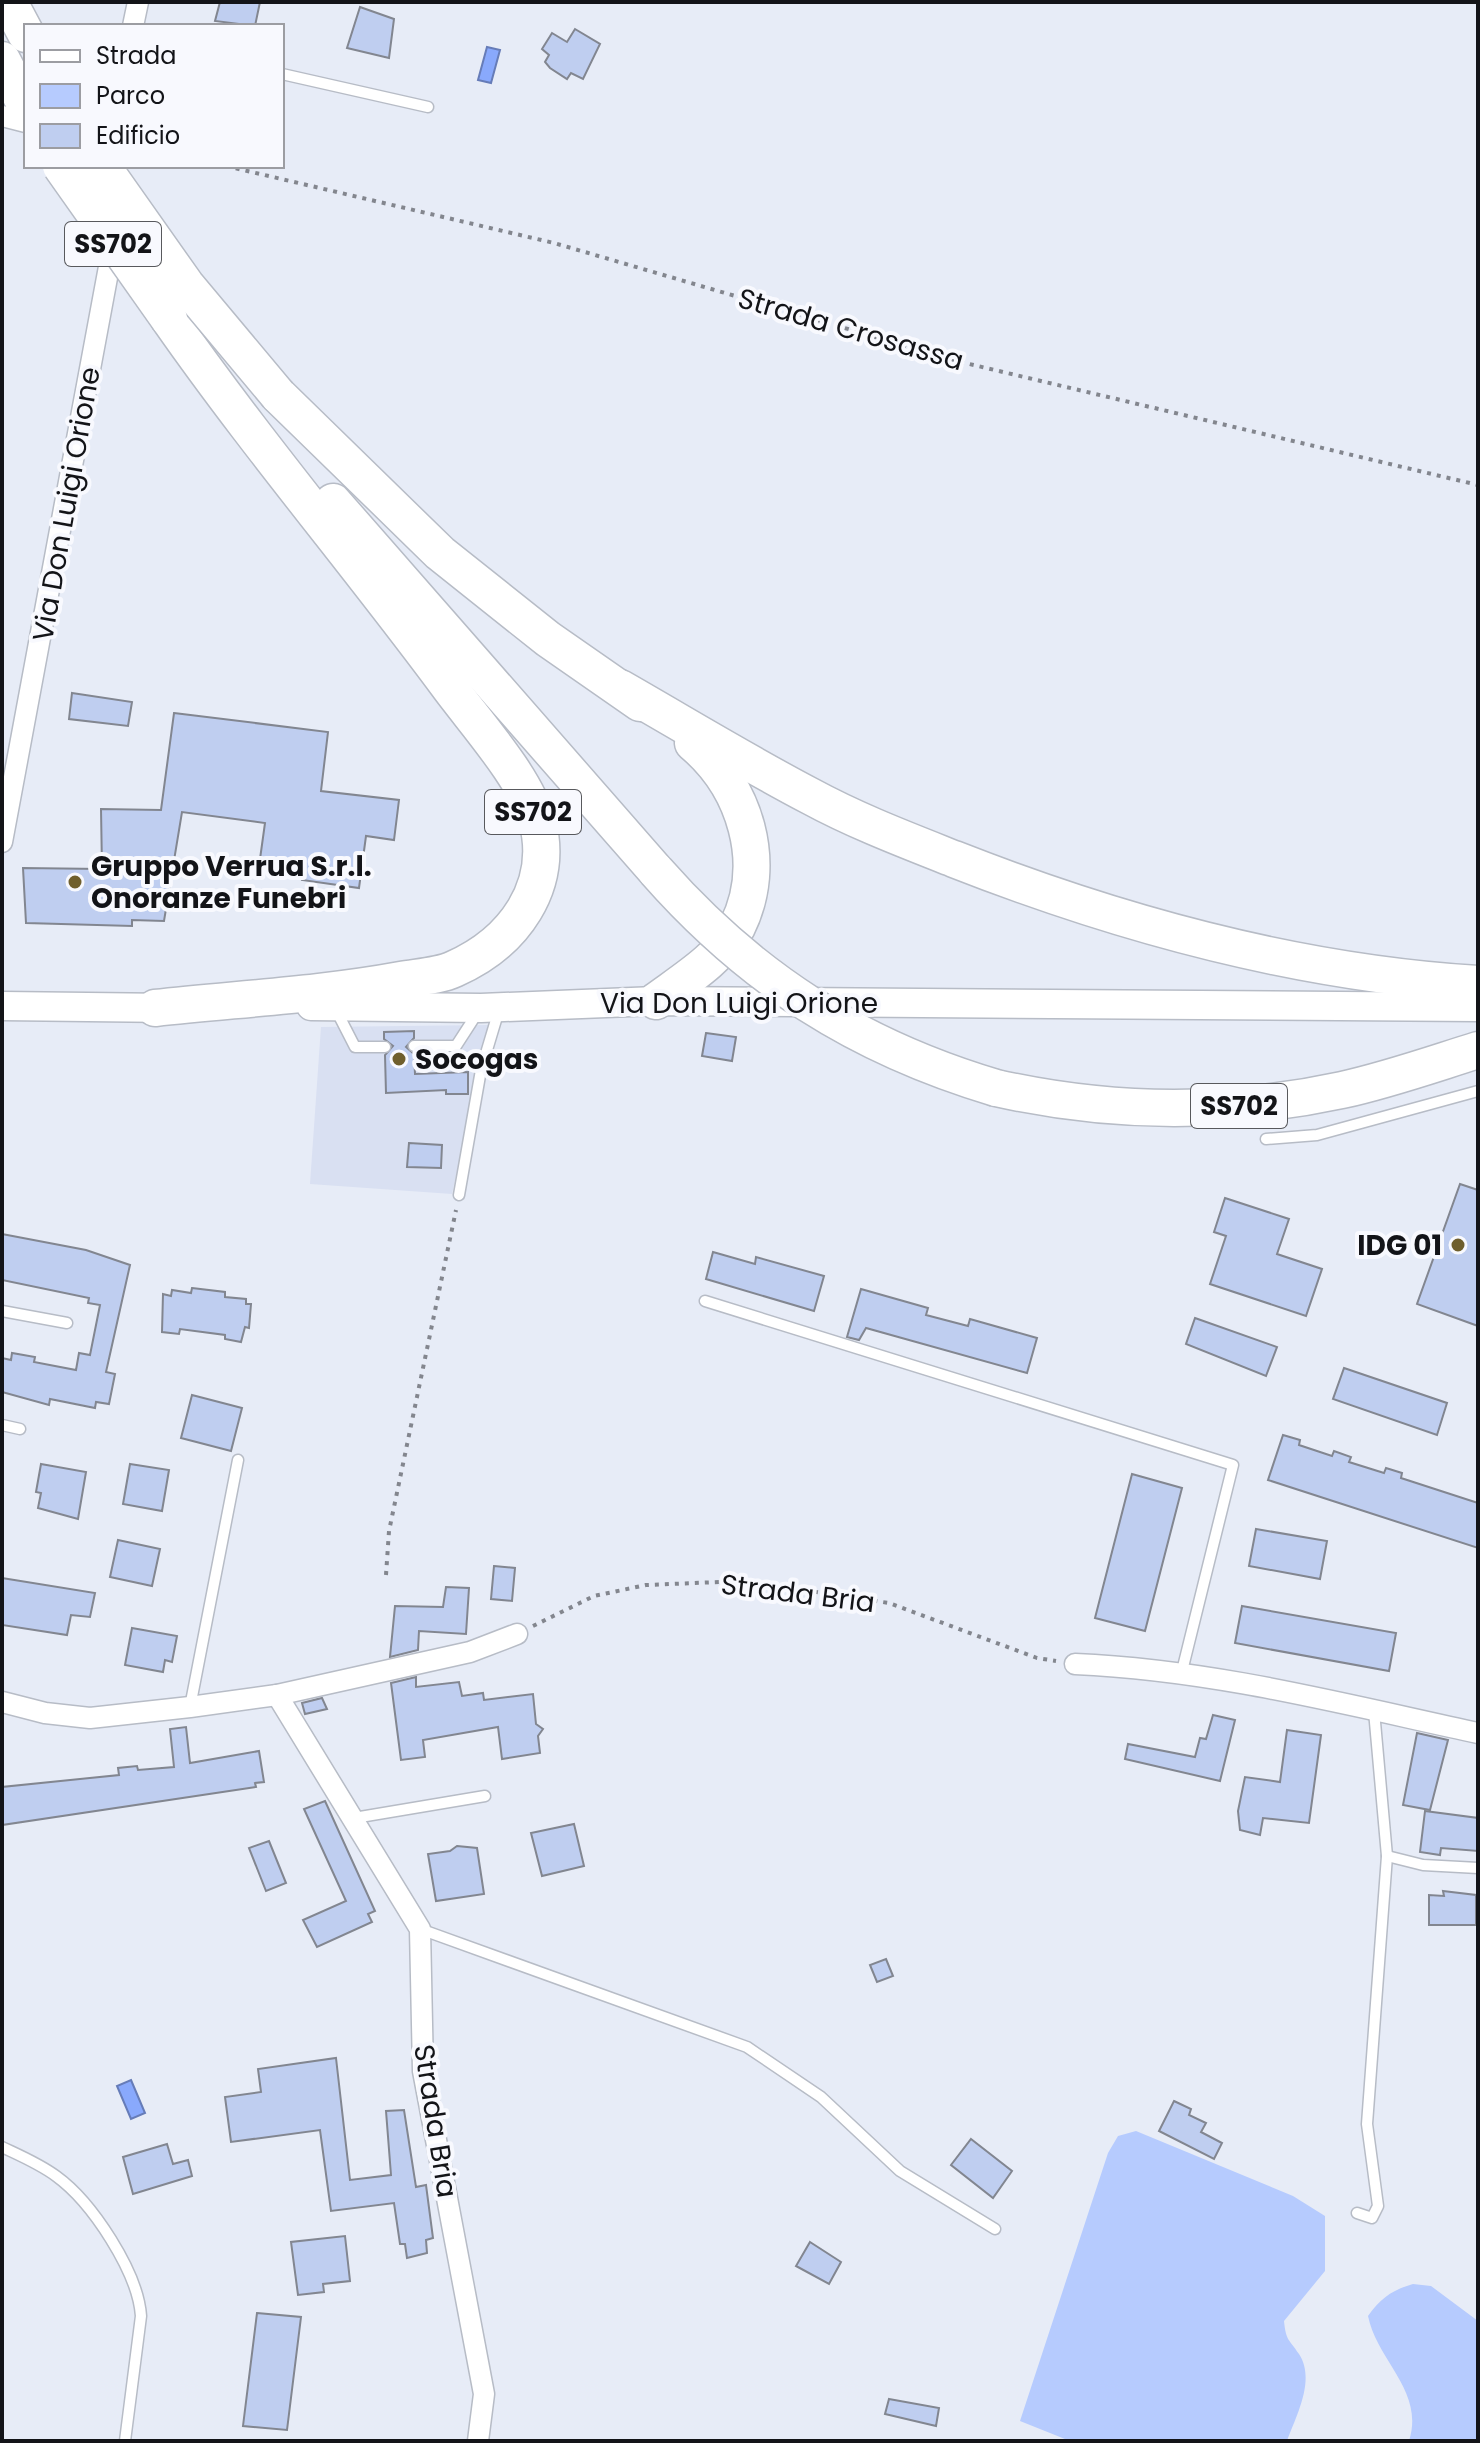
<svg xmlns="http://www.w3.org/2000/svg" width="1480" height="2443" viewBox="0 0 1480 2443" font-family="Poppins,sans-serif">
<rect width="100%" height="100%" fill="#e7ecf7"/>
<path fill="#d9e0f2" d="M488,1025L452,1194L310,1184L321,1027Z"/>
<g fill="#b6cbfe">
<path d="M1136,2131L1293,2196L1325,2216V2271L1284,2321C1286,2341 1289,2339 1299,2354C1316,2380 1296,2416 1287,2441H1070L1020,2421L1108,2153L1118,2136Z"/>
<path d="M1413,2284L1431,2286L1478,2321V2441H1409C1425,2391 1377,2361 1368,2316C1381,2298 1392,2290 1413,2284Z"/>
</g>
<g fill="#89a9fc" stroke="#667cb8" stroke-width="2">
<path d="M487,47L500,50L491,83L478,80Z"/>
<path d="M131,2080L145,2113L131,2119L117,2086Z"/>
</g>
<g fill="#bfcef0" stroke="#828690" stroke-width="2">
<path d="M220,2H260L255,26L215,21Z"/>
<path d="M360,7L394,19L389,58L347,48Z"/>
<path d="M575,29L600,44L583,79L571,73L567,79L550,68L545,62L549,55L542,49L552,33L567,42Z"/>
<path d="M72,693L132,702L128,726L69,719Z"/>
<path d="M174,713L328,732L321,791L399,800L394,840L366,836L359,888L302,880L304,865L260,859L265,823L182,812L164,921L132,920V926L26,923L23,868L102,869L101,809L161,810Z"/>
<path d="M414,1031V1038L406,1047L414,1054L415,1074L468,1072V1094H446V1090L386,1093L385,1055L393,1046L384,1039V1032Z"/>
<path d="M706,1033L736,1037L732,1061L702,1056Z"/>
<path d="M409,1143L442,1145L441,1168L407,1167Z"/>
<path d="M1460,1184L1478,1190V1326L1417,1304Z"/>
<path d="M1225,1198L1289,1219L1277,1254L1322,1269L1306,1316L1210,1284L1226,1236L1214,1232Z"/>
<path d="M2,1234L86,1250L130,1265L106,1372L115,1374L109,1404L96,1402L95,1408L50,1399L49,1405L2,1392V1358L11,1360L12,1353L35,1357L34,1362L76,1370L79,1353L90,1355L100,1305L88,1303L89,1298L2,1280Z"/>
<path d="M713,1252L755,1264L756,1257L824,1276L814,1311L706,1279Z"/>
<path d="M192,1288L225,1292V1297L246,1299V1304H251L249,1328L245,1327L241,1342L225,1339V1335L180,1329L179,1334L162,1332L163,1294L171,1296L172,1290L191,1293Z"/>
<path d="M861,1289L928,1308L926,1315L968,1326L970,1319L1037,1338L1027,1373L866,1328L859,1340L847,1337Z"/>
<path d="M1195,1318L1277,1347L1266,1376L1186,1344Z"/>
<path d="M1344,1368L1447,1403L1437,1435L1333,1399Z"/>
<path d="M192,1395L242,1408L231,1451L181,1438Z"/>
<path d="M1283,1435L1300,1440L1299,1445L1332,1456L1334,1451L1351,1457L1349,1462L1384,1473L1386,1468L1402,1473L1401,1478L1478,1503V1548L1268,1480Z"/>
<path d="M41,1464L86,1472L78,1519L38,1508L41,1493L36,1492Z"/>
<path d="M130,1464L169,1470L162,1511L123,1504Z"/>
<path d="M1132,1474L1182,1488L1145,1631L1095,1618Z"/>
<path d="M1256,1529L1327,1541L1320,1579L1249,1566Z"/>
<path d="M118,1540L160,1549L152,1586L110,1577Z"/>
<path d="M494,1566L515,1568L512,1601L491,1599Z"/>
<path d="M2,1578L95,1593L90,1617L71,1615L67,1635L2,1625Z"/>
<path d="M446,1587L469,1588L466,1634L419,1631L418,1650L390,1657L395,1606L443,1607Z"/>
<path d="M1242,1606L1396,1633L1389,1671L1235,1643Z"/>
<path d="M132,1628L177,1636L172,1662L165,1660L163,1672L125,1665Z"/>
<path d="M416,1677V1687L459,1682L462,1696L483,1693L484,1700L533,1694L536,1724L543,1729L538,1736L540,1753L502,1759L498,1727L423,1740L425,1757L401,1760L391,1683Z"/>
<path d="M322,1698L327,1709L305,1714L302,1703Z"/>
<path d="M1213,1715L1235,1720L1220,1781L1125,1759L1128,1744L1195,1757L1200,1738L1206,1739Z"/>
<path d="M186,1727L190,1763L259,1751L264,1782L255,1783L256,1787L2,1825V1787L119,1775L118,1768L137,1766L138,1770L174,1767L170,1729Z"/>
<path d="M1287,1730L1321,1735L1309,1823L1263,1818L1260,1835L1240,1830L1238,1811L1245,1777L1280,1782Z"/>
<path d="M1417,1733L1448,1740L1430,1810L1403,1805Z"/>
<path d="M325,1801L375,1911L368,1914L372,1922L317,1947L303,1920L346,1901L304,1809Z"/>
<path d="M1425,1811L1478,1818V1851L1441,1848L1440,1855L1420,1852Z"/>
<path d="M574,1824L584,1866L542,1876L531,1833Z"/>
<path d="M269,1841L286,1883L266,1891L249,1848Z"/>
<path d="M457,1846L477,1848L484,1894L436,1901L428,1854L450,1851Z"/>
<path d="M1443,1891L1476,1895V1925H1429V1895L1444,1896Z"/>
<path d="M886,1959L893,1976L877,1982L870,1965Z"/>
<path d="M336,2058L350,2180L391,2175L386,2111L404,2110L416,2187L426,2185L433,2238L426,2240L427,2253L407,2258L405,2244H400L394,2203L331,2211L320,2130L231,2142L225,2097L261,2092L258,2069Z"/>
<path d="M1174,2101L1191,2109L1189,2115L1206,2123L1201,2132L1222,2143L1214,2159L1159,2131Z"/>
<path d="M971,2139L1012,2171L993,2198L951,2165Z"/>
<path d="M167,2144L173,2164L188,2160L192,2176L133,2194L123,2157Z"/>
<path d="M345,2236L350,2281L323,2284L324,2292L298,2295L291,2242Z"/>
<path d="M810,2242L841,2262L829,2284L796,2266Z"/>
<path d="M257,2313L301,2317L287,2430L243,2426Z"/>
<path d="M889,2399L939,2408L936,2426L885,2414Z"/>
</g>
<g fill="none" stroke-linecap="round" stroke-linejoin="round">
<g stroke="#b7bcc6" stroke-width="13">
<g id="lane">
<path d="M282,74L428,107"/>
<path d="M335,1008L355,1047H385"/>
<path d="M414,1046H456L478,1012"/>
<path d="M1266,1139L1317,1135L1478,1091"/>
<path d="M459,1195L481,1070L499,1010"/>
<path d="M705,1301L1233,1465L1182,1671"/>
<path d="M2,1311L67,1323"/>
<path d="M2,1425L20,1429"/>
<path d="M190,1707L238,1460"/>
<path d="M354,1818L485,1796"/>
<path d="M1387,1856L1423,1865L1478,1868"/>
<path d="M420,1929L747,2047L821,2097L900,2171L995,2229"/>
<path d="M2,2147C21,2156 40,2164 56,2176C92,2202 138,2272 141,2316L125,2441"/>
<path d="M1357,2213L1372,2218L1378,2206L1367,2124L1387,1856L1374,1711"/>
</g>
</g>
<g stroke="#b7bcc6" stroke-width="23">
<g id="street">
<path d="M133,26L138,2"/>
<path d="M2,116L26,122"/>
<path d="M2,842L114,240"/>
<path d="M1075,1664C1214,1670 1343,1704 1478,1733"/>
<path d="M277,1695L420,1929L423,2071L484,2394L478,2441"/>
<path d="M2,1702L45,1713L90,1718L190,1707L277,1695L470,1652L517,1634"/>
</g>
</g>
<g stroke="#b7bcc6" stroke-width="31">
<g id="secondary">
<path d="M2,1006L173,1008"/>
<path d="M311,1006L481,1008L656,1001L1478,1007"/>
</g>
</g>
<g stroke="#b7bcc6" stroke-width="39">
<g id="highway">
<path d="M9,2L26,34"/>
<path d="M2,60L26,106"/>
<path d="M278,395L440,553L548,639L640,703"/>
<path d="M333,502L656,871"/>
<path d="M620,688C683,724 745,762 810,796C856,821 906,840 954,859C1122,925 1298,973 1478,984"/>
<path d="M656,1001C683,981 721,958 737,927C769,863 745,787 693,743"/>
<path d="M155,1008C236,999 320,995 401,980C418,977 439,976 454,969C513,943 555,887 537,820C525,777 474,721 447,684C356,561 257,445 169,319"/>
<path d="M996,1088C1112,1114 1226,1115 1342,1090C1388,1080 1433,1064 1478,1050"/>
</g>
</g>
<g stroke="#83868e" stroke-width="4" stroke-dasharray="4 6" stroke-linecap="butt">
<path d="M226,166L554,243L961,362L1478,485"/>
<path d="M386,1575L389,1531L456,1210"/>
<path d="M533,1626L594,1596L646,1585L744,1581L889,1603L1037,1658L1056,1661"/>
</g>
<use href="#lane" stroke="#fff" stroke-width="10"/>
<use href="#street" stroke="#fff" stroke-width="20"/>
<use href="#secondary" stroke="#fff" stroke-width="28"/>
<use href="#highway" stroke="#fff" stroke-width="36"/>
<g stroke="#b7bcc6" stroke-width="39" stroke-linecap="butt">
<g id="highway-bridge">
<path d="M61,166L169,319"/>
<path d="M102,166L186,285L278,395"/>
<path d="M656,871C751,979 858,1047 996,1088"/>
</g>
</g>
<use href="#highway-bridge" stroke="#fff" stroke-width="36"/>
</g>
<g fill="#6f5f2d" stroke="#f8f9fe" stroke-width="3">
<circle cx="75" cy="882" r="8"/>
<circle cx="399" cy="1059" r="8"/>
<circle cx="1458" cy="1245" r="8"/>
</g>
<g text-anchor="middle" stroke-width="8" stroke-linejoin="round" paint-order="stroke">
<g fill="#f8f9fe" stroke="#58595d" stroke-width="2">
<rect x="65" y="222" width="96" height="44" rx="6"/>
<rect x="485" y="790" width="96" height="44" rx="6"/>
<rect x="1191" y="1084" width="96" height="44" rx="6"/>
</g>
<g font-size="26" font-weight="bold" fill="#131418">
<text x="113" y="253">SS702</text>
<text x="533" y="821">SS702</text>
<text x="1239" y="1115">SS702</text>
</g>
<g font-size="28" fill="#131418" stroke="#f8f9fe">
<text transform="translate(851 329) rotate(16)" y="10">Strada Crosassa</text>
<text transform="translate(66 504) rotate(-80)" y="10">Via Don Luigi Orione</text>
<text x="739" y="1013">Via Don Luigi Orione</text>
<text transform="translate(798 1593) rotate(7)" y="10">Strada Bria</text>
<text transform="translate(436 2121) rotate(81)" y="10">Strada Bria</text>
</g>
<g font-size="28" font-weight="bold" fill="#131418" stroke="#f8f9fe" text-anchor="start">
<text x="91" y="876">Gruppo Verrua S.r.l.<tspan x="91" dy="32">Onoranze Funebri</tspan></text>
<text x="415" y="1069">Socogas</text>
<text x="1442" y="1255" text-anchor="end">IDG 01</text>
</g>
</g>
<rect width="1480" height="2443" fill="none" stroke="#131418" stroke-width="8"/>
<rect x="24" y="24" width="260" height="144" fill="#f8f9fe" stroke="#9c9da2" stroke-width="2"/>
<rect x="40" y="50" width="40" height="12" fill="#ffffff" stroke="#9c9da2" stroke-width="2"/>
<text x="96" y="64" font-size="24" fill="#131418">Strada</text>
<rect x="40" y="84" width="40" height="24" fill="#b6cbfe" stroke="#9c9da2" stroke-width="2"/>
<text x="96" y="104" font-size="24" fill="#131418">Parco</text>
<rect x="40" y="124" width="40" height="24" fill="#bfcef0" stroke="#9c9da2" stroke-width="2"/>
<text x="96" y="144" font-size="24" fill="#131418">Edificio</text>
</svg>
